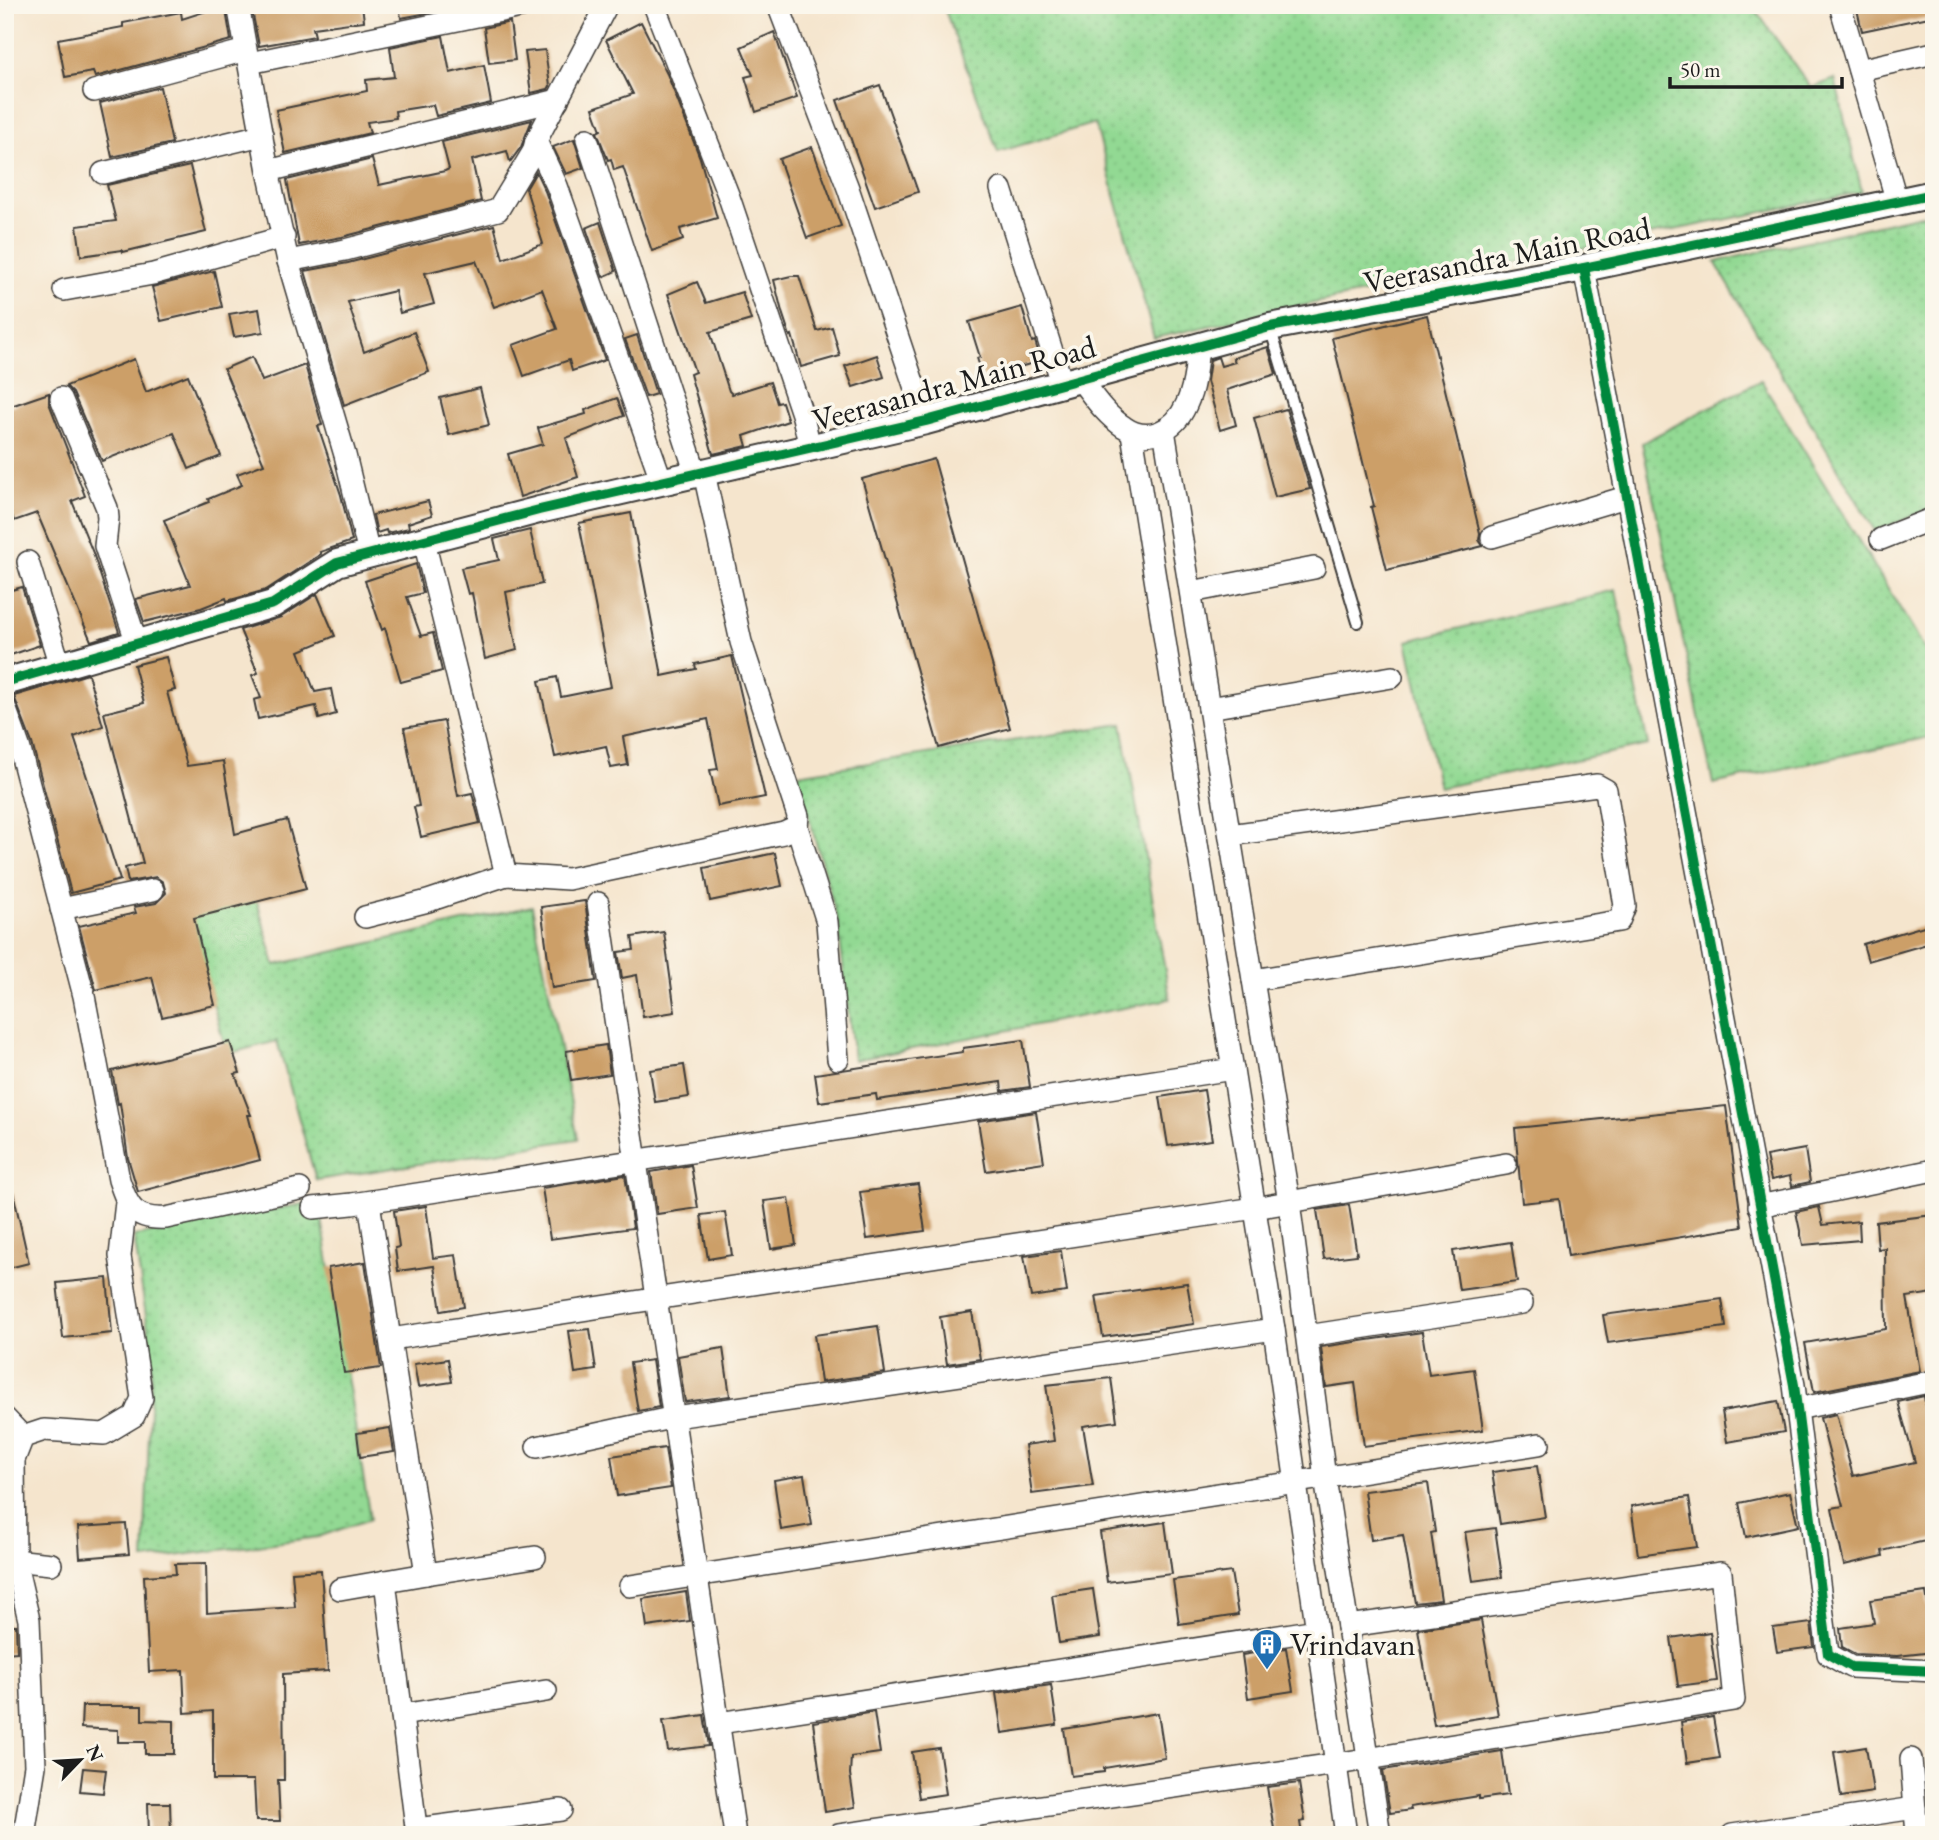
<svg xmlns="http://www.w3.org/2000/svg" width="1939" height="1840" viewBox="0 0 1939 1840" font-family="'EB Garamond',serif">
<defs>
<pattern id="grass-dots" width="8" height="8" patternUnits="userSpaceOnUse" patternTransform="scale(1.75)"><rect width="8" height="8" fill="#92d993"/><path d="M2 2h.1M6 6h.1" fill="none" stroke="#7dba7e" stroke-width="1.8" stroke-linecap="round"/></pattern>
</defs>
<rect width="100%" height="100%" fill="#fbf7ec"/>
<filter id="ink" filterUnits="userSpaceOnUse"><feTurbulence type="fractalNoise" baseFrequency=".0143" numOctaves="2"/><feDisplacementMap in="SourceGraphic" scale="14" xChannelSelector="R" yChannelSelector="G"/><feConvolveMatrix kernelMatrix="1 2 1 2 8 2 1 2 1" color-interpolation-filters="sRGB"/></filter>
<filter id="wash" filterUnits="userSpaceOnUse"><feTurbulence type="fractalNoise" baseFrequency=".00686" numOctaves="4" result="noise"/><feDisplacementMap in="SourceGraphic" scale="28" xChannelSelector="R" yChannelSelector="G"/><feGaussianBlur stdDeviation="1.57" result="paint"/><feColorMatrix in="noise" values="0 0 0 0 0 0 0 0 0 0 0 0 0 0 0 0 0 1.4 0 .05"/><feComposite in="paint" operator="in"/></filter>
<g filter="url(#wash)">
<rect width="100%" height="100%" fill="#f5e5cd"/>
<g fill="url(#grass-dots)" stroke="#577a58" stroke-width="2">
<path d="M943,5H1752L1811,88L1835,79L1862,192L1314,303L1154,338L1095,123L998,152Z"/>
<path d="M1934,212V508L1875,531L1715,262Z"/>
<path d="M1761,380L1934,664V736L1713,784L1642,443Z"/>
<path d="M1616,590L1648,745L1439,788L1407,641Z"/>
<path d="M1122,724L1170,999L854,1060L838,922L797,774Z"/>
<path d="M255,894L275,965L532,906L578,1139L316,1180L277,1041L227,1054L188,912Z"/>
<path d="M319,1201L370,1519L318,1537L144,1560L152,1356L134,1236Z"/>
</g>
<g id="blocks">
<g fill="#cc9f68">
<path d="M225,5L231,40L95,77L93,72L65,77L58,39L123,27V23L181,12L182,19Z"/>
<path d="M251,5H362L364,21L313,28L315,36L259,46Z"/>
<path d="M399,5H437L438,11L401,18Z"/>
<path d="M1856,5H1934V16L1862,31Z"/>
<path d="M510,22L515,60L489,63L484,28Z"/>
<path d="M641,22L667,74L700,158L717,218L680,229L683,240L652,251L623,167L614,170L611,159L608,160L597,132L601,130L593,108L633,94L606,40Z"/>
<path d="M774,32L797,98L756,112L745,77L753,75L741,47Z"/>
<path d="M443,36L450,73L484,65L491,103L436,116L433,105L395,111L396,118L367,122L370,133L285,153L276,110L367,91L366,80L394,77L390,47Z"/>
<path d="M545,50L550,86L548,89L531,93L525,52Z"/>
<path d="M880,85L918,192L875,207L837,100Z"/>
<path d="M160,87L172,143L112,157L100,103Z"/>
<path d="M532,120L521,147L510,162L507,151L472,160L481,201L342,237L299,245L287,180L372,159L379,185L445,171L449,169L442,142Z"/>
<path d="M574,139L583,168L566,174L553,147Z"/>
<path d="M812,147L841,226L807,238L779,159Z"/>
<path d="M190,166L206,232L123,252L122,250L81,256L77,226L116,221L107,185Z"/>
<path d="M536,172L545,191L605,360L572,371L569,360L524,376L513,345L557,329L542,289L494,307L476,261L425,273L434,304L400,313L395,291L348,302L364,352L414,332L429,372L344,405L305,271L348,263L494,225L503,259L543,244L526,189Z"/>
<path d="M600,222L616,271L603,277L586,228Z"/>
<path d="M214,271L222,307L161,321L152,287Z"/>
<path d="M791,276H799L817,331L832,327L840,356L801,367L792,335L790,336L782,312L774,280Z"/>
<path d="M697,282L706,303L742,292L751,320L710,332L729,391L732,394L770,382L777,403L782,402L788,421L744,436L747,446L713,454L690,374L695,372L668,294Z"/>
<path d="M1022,307L1032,342L1035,341L1041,361L983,377L977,358L980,357L969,322Z"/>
<path d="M259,309L263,332L234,337L229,314Z"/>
<path d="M1427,315L1480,533L1479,540L1483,546L1387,570L1371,507L1374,506L1332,338Z"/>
<path d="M637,335L656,394L646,397L625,339Z"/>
<path d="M1268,347L1276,374L1227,390L1236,425L1220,430L1207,381L1210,360L1218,357L1221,366L1235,362L1233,358Z"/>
<path d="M877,355L884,377L853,387L845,366Z"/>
<path d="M252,357L262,381L305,365L322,425L318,426L341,495L352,541L320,552L321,554L266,590L227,601L226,598L201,608L144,622L136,599L190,585L164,520L209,502L208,499L242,485L237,474L264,464L224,369Z"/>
<path d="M134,359L146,392L188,375L221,456L189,469L174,433L102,461L73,393L66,386Z"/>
<path d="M480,388L489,425L449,435L440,398Z"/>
<path d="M49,393V403L85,496L72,501L93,553L119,632L91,641L37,513L14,521L5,495V408Z"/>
<path d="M617,398L624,416L566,438L578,477L520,497L508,454L543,444L538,428L586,414L585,410Z"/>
<path d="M1286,409L1310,489L1275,497L1254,418Z"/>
<path d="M934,459L1010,728L939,748L862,479Z"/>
<path d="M428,501L432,515L408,523L409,528L387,533L386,530L377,533L373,515Z"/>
<path d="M631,513L662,676L696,669L695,664L732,656L765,797L718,806L710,770L718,769L708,719L623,737L628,765L611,768L606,746L555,757L539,681L557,677L561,697L611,687L579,523Z"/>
<path d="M530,530L542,584L506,592L517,650L485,659L472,593L468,594L461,568L499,560L494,539Z"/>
<path d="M416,564L423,593L407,597L421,636L433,633L442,671L401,682L385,628L382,630L365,581Z"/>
<path d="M22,587L40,645L5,657V592Z"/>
<path d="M317,594L335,636L299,651L315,692L331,689L336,714L319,719L316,706L258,719L254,700L261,698L252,675L258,673L240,630L281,617Z"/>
<path d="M166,657L175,690L167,692L187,766L223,761L235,834L287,820L306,889L194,918L215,1005L162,1017L152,977L96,990L79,926L136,913L134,907L156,903L166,893L163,882L156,877L128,882L125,868L143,863L104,713L144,703L134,665Z"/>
<path d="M88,674L103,726L74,737L120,880L71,893L32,743L14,696Z"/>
<path d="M444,721L458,796L472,793L480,823L421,837L414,807L419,806L404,728Z"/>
<path d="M775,853L782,886L710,901L704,868Z"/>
<path d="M585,901L596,981L552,988L541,907Z"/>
<path d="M1934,923V942L1868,961L1863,944Z"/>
<path d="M664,932L675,1012L643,1017L637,975L622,978L618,952L634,950L632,937Z"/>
<path d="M1023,1040L1030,1087L1002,1091L1001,1082L877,1100L876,1094L819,1102L815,1074L963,1052V1048Z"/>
<path d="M230,1042L240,1073L235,1074L251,1115H248L260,1160L138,1192L128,1158L120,1103L118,1104L112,1071Z"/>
<path d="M606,1045L610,1074L571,1080L566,1051Z"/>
<path d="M684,1065L689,1097L655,1102L650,1070Z"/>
<path d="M1204,1090L1212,1140L1168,1146L1160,1097Z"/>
<path d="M1726,1106L1742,1227L1568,1256L1559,1199L1522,1203L1515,1128Z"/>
<path d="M1036,1112L1044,1162L986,1171L978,1121Z"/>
<path d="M1805,1149L1810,1182L1792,1186L1790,1176L1771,1180L1766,1156Z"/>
<path d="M691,1165L698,1208L657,1214L651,1172Z"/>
<path d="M625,1175L633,1228L550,1239L542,1188Z"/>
<path d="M918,1184L925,1231L867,1239L860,1192Z"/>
<path d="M5,1192H13L29,1263L5,1269Z"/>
<path d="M789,1198L796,1245L771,1249L764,1201Z"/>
<path d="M1349,1205L1357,1255L1324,1259L1317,1210Z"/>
<path d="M426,1206L433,1258L456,1255L464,1307L441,1311L434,1266L398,1271L395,1248L399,1247L394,1211Z"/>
<path d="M1819,1207L1823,1225L1859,1221L1860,1240L1803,1245L1796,1212Z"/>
<path d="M725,1212L732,1255L708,1259L701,1215Z"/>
<path d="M1934,1215V1293L1907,1297L1920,1371L1814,1392L1805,1343L1886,1329L1885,1248L1878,1249L1876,1222Z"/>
<path d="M1511,1242L1517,1282L1459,1290L1453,1251Z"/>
<path d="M1061,1251L1067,1292L1031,1297L1024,1256Z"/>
<path d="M365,1262L381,1368L344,1373L328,1268Z"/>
<path d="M107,1278L112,1333L63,1338L57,1283Z"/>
<path d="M1187,1283L1194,1324L1103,1337L1096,1296Z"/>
<path d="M1722,1299L1726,1327L1608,1343L1603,1315Z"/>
<path d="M972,1312L980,1359L947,1364L940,1317Z"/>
<path d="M878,1326L885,1373L821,1382L814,1335Z"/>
<path d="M590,1329L596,1370L575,1373L569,1331Z"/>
<path d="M1422,1332L1429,1375L1474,1369L1483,1430L1364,1446L1355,1383L1326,1387L1321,1347Z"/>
<path d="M723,1348L730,1396L685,1402L678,1356Z"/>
<path d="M448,1359L452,1382L418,1387L414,1364Z"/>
<path d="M652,1360L659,1407L638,1411L630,1363Z"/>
<path d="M1111,1378L1117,1421L1083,1426L1093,1486L1032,1494L1025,1445L1054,1441L1046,1385Z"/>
<path d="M1924,1396L1926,1408L1934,1406V1539L1882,1551L1883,1556L1844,1565L1832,1508L1843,1506L1820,1418L1836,1414L1853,1476L1915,1462L1898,1402Z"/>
<path d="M1778,1401L1784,1432L1727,1442L1722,1411Z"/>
<path d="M390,1428L394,1452L360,1457L357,1433Z"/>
<path d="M665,1448L671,1488L617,1496L611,1456Z"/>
<path d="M1537,1466L1545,1517L1500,1524L1492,1472Z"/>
<path d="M804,1475L812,1525L781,1530L774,1480Z"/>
<path d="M1428,1483L1435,1532L1431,1533L1441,1600L1415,1603L1403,1535L1371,1540L1364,1491Z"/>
<path d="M1790,1492L1798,1526L1746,1537L1739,1503Z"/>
<path d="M1689,1497L1697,1547L1638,1555L1631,1506Z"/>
<path d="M1165,1522L1172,1574L1107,1582L1100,1532Z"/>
<path d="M126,1524L129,1554L80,1558L78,1527Z"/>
<path d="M1495,1528L1502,1577L1473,1581L1465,1532Z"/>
<path d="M206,1563L207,1613L295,1607L292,1572L321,1570L328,1671L283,1674L284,1780H278L280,1821H256L254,1780H213V1711L185,1713L183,1670L149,1672L144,1576L176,1574L175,1564Z"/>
<path d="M1231,1572L1238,1615L1179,1624L1173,1580Z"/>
<path d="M1093,1589L1100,1637L1059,1643L1052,1595Z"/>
<path d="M686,1592L690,1621L647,1627L643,1599Z"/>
<path d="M1926,1592L1930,1616H1934V1652L1897,1656L1855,1654L1842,1647L1840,1628L1874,1623L1870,1600Z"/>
<path d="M1481,1620L1498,1715L1434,1725L1418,1629Z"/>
<path d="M1811,1623L1814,1647L1777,1652L1773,1628Z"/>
<path d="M5,1625H16L17,1652L5,1653Z"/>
<path d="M1710,1632L1717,1681L1678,1686L1671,1638Z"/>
<path d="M1286,1648L1293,1691L1248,1698L1242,1655Z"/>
<path d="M1051,1685L1057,1725L1002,1733L996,1693Z"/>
<path d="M82,1706H142V1720L174,1721V1754H145V1742H118V1730L81,1728Z"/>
<path d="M874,1712L880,1753L851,1757L850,1774L855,1807L825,1812L813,1722Z"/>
<path d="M1158,1713L1165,1758L1104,1768V1772L1071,1776L1064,1729Z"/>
<path d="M704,1715L709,1746L668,1751L663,1721Z"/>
<path d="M1713,1717L1720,1758L1687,1763L1681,1722Z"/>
<path d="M1866,1747L1873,1792L1841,1797L1834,1752Z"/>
<path d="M939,1748L946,1794L919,1798L912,1752Z"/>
<path d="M1502,1751L1508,1795L1479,1799V1796L1410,1807L1411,1810L1390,1813L1383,1770Z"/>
<path d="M83,1768L106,1770L103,1793L80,1791Z"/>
<path d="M1299,1783L1305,1821L1300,1822L1302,1835H1275L1267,1787Z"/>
<path d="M148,1803H170L171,1835H149Z"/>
</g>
</g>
</g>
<g filter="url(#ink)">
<use href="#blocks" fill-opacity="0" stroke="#3d3a37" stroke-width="2"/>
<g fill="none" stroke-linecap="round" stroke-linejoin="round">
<g stroke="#3d3a37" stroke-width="14">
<path id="service" d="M1270,327L1358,622"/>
</g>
<g stroke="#3d3a37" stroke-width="24">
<g id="minor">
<path d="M238,5L268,171L288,261L345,455L369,554"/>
<path d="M654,5L729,197L803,417L810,448"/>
<path d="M778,5L848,188L926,421"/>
<path d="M1840,5L1897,202"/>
<path d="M249,63L530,5"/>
<path d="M1859,70L1934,53"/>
<path d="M94,91L246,50"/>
<path d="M587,139L696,474"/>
<path d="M536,141L557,186L662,482"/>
<path d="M268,171L558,100"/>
<path d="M103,173L262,135"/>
<path d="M1001,189L1062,383"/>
<path d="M288,261L345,250L498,210L533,152L536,141L607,5"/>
<path d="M1584,268L1794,1385L1828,1654L1851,1667L1934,1671"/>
<path d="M64,290L153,274L284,237"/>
<path d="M1080,379C1093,396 1105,415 1124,427C1148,444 1175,430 1186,405C1195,387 1196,365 1198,346"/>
<path d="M61,398L107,508L108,518L105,546L137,644"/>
<path d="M1164,430L1289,1202L1325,1478L1380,1835"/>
<path d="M1132,433L1274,1329L1346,1835"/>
<path d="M1492,537L1626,497"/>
<path d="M1881,539L1934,518"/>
<path d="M424,541L506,875"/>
<path d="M28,562L60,666"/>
<path d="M1191,592L1314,568"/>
<path d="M5,707L19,746L84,996L119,1180C128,1207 134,1220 166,1218L300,1189"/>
<path d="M1209,708L1392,677"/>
<path d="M797,827L827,922L838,1059"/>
<path d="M1230,835L1597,785L1606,790L1625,906L1619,921L1253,980"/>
<path d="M598,903L735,1835"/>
<path d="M61,909L153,890"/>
<path d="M365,917L428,901L506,875L568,879L784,833L797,827L798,816L741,642L704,473"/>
<path d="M369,1202L426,1574L535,1557"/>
<path d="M1759,1206L1934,1170"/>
<path d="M313,1208L352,1204L1233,1069"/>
<path d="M1307,1336L1522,1303"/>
<path d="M391,1339L1255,1208L1506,1164"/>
<path d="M1797,1409L1934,1381"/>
<path d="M5,1418L23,1437"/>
<path d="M537,1447L675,1417L1274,1329"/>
<path d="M5,1559L51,1564"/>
<path d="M385,1581L417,1835"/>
<path d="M630,1586L1539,1444"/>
<path d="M340,1589L426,1574"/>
<path d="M402,1715L546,1691"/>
<path d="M719,1723L1317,1630"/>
<path d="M1911,1759L1917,1835"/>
<path d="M417,1829L561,1810"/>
<path d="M24,1835L35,1766L29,1620L15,1560L14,1460L23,1437L44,1430L104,1434L134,1416L142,1398L120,1256L126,1202"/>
<path d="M839,1835L1336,1764L1734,1700L1721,1573L1348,1626"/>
<path d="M1732,1835L1915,1808"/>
</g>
</g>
<g stroke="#3d3a37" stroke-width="30">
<path id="tertiary" d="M5,682L273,604L337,563L539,510L926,421L1270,327L1584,268L1934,194"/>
</g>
<use href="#service" stroke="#fff" stroke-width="10"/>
<use href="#minor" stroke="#fff" stroke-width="21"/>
<use href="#tertiary" stroke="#fff" stroke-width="26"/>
<g stroke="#fbf7ec" stroke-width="15">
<g id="cycleway">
<path d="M1584,268L1794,1385L1828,1654L1851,1667L1934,1671"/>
<path d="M5,682L273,604L337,563L539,510L926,421L1270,327L1584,268L1934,194"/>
</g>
</g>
<use href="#cycleway" stroke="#00873e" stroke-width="10"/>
</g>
</g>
<defs>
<g id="building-pin" transform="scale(1.575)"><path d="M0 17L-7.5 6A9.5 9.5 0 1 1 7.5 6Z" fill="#1f6fb2" stroke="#fbf7ec"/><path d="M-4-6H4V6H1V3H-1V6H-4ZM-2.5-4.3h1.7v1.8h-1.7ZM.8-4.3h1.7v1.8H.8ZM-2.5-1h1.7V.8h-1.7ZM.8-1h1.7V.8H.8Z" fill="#fff"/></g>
</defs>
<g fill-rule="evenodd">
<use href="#building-pin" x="1267" y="1644"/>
</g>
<g text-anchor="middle" stroke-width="7" stroke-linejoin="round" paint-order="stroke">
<g font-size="32" fill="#1c1c1c" stroke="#fbf7ec">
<text transform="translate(1507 255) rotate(-11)" y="11">Veerasandra Main Road</text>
<text transform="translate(954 383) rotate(-15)" y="11">Veerasandra Main Road</text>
</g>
<g font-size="32" fill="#1c1c1c" stroke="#fbf7ec" text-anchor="start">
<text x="1290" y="1655">Vrindavan</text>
</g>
</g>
<rect width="1939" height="1840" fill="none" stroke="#fbf7ec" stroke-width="28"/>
<g transform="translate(80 1760) rotate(65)" stroke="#fbf7ec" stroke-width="5" paint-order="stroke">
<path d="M0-5L12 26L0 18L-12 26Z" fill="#1c1c1c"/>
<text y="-10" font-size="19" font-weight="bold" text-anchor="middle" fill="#1c1c1c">N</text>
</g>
<path d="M1670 77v10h172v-10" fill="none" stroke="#1c1c1c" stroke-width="3.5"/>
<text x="1680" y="77" font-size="21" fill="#1c1c1c" stroke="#fbf7ec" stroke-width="5" paint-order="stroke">50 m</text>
</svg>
